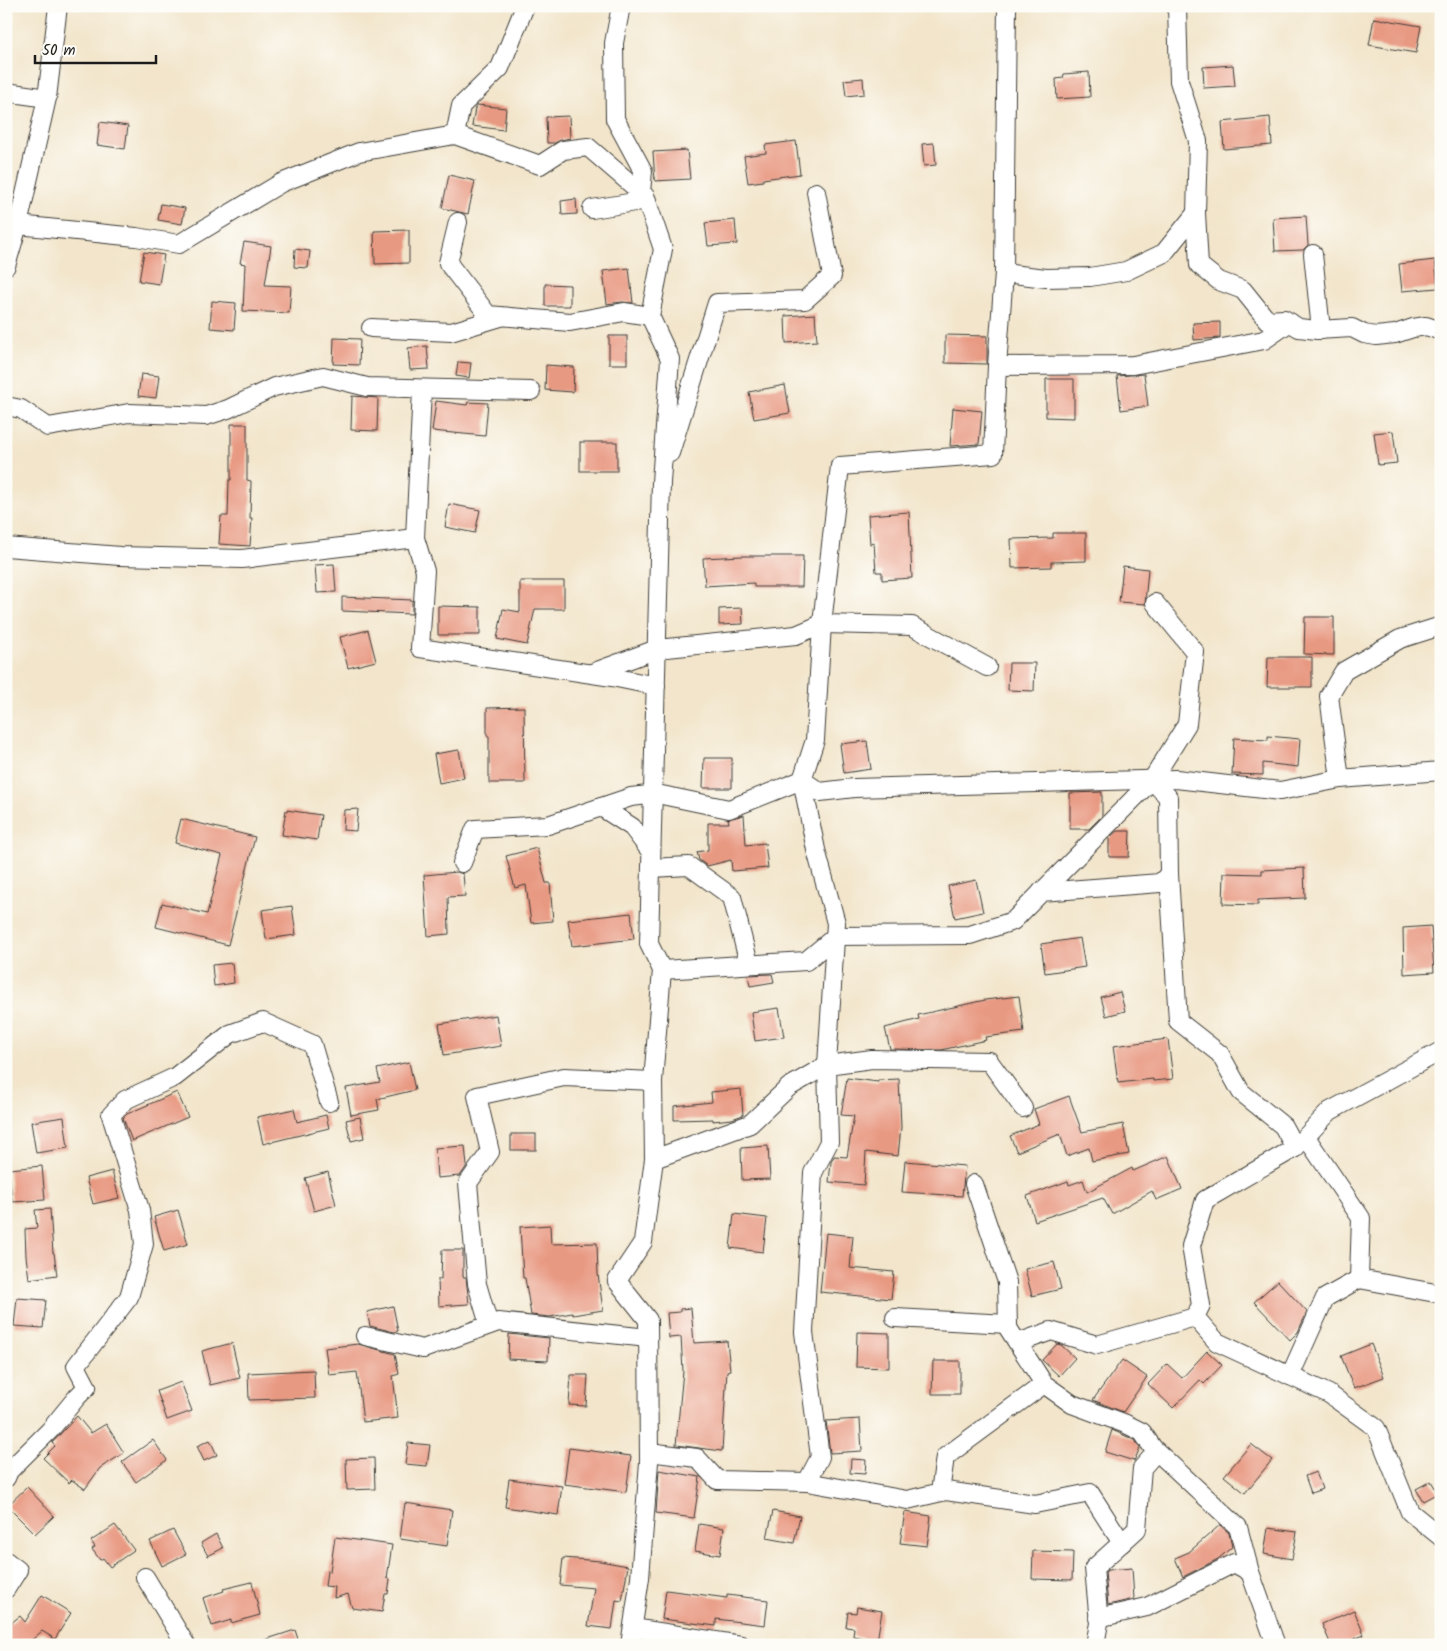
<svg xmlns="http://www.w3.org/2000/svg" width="1447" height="1651" viewBox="0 0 1447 1651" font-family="Kalam,sans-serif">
<rect width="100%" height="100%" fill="#fdfcf7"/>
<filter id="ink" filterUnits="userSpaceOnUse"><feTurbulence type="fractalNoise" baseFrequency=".02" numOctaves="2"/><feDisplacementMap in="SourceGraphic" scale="10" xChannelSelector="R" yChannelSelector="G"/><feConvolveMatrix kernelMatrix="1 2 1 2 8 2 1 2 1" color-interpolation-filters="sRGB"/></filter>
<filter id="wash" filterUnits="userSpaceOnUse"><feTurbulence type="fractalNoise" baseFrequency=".0096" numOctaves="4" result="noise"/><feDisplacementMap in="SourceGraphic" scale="20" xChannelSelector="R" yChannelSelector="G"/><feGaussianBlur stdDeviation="1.12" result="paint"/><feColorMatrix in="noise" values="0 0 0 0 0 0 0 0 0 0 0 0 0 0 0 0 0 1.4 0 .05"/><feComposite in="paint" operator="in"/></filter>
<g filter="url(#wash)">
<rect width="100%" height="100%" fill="#f2e5cb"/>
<g id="blocks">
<g fill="#e89982">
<path d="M1374,18L1421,26L1416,53L1369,45Z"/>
<path d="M1233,65L1235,86L1204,88L1203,67Z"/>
<path d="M1089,72L1090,97L1057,99L1056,79L1063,78L1064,74Z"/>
<path d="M863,78L864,94L846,96L844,80Z"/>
<path d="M477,105L506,108L504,130L472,126L475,108Z"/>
<path d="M569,116L570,138L561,140L555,143H547L546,117Z"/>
<path d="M1270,117L1272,145L1224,149L1222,122Z"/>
<path d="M100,122L128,126L125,149L97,145Z"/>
<path d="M796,141L800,174L763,179V181L748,183L744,156L766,153L765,145Z"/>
<path d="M934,143L936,165L924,166L922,144Z"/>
<path d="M687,150L690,179L655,181L653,152Z"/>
<path d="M449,175L475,181L468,214L442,208Z"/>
<path d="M576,199L577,214L562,215L561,201Z"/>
<path d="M161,204L185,208L182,224L158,220Z"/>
<path d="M1306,216L1308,245L1303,250L1275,251L1273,218Z"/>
<path d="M735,220L737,244L708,246L705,223Z"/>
<path d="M409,230V263L375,264L374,231Z"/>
<path d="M244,242L271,246L265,285L291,286L289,313L243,311L245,264L240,263Z"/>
<path d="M295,249L310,251L308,268L294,267Z"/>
<path d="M144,252L164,255L159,284L139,281Z"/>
<path d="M1435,260L1438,288L1402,291L1399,264Z"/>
<path d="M629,268L633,303L622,302L607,304L603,271Z"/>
<path d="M545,284L570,285V306H545Z"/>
<path d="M212,301L236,303L234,330L210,328Z"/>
<path d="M815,314L817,341L786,343L785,316Z"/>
<path d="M1220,322V338L1194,340L1193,323Z"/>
<path d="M945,335L987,336V364L945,363Z"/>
<rect x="609" y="336" width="18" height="28"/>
<path d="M334,338L360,339L359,365L333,364Z"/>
<path d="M427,346L429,369L410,370L408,348Z"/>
<path d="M458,362L471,363L469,378L456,376Z"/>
<path d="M546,365L574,367L573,392L545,390Z"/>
<path d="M141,374L159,376L156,398L138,396Z"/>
<path d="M1144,374L1148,406L1121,410L1117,376Z"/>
<path d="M1046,379H1074V418L1046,417Z"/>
<path d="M785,385L790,413L754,419L749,392Z"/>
<path d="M352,396L378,398L377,431L351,430Z"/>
<path d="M436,401L467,405L468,402L488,403L485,436L432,431Z"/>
<path d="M953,408L982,411L979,444L950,446Z"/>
<path d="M231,424H247V480L251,481L250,518H252L250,546L219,544L221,516H228L229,480H231Z"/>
<path d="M1393,431L1397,463L1378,465L1374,433Z"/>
<rect x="580" y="442" width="37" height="29"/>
<path d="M449,504L480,510L475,533L445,527Z"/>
<path d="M909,512L912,578L882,580V572H876L874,543L870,544L868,515Z"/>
<path d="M1053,533H1086V561L1051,562V567L1012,568L1011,539L1053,538Z"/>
<path d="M742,556H803L802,587H754V583L705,586L703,558Z"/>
<path d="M334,564L336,592L317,593L315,565Z"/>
<path d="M1123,566L1148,569L1145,604L1119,602Z"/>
<path d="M520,581H564V609H535L527,645L497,639L503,609L520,612Z"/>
<path d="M342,597L412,600V614L342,611Z"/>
<path d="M438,606L480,607V635H438Z"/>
<path d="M742,608L743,624L719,625V609Z"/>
<path d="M1305,617H1334V655L1304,654Z"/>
<path d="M368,630L376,661L348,668L340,637Z"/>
<path d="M1268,657H1312V687H1267Z"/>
<path d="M1009,663H1035L1034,691L1008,690Z"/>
<path d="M524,707L525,783H489V736H487V708Z"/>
<path d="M1268,736L1300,739L1298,767L1263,763V775L1232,774L1234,738L1268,740Z"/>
<path d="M867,741L871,769L844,773L840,744Z"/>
<path d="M459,750L464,778L439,783L434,754Z"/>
<path d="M704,758H732V788H703Z"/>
<path d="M1102,792V816L1089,829H1070V793Z"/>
<path d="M358,809L356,831L343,830L344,810Z"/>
<path d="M286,810L321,815L317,840L282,835Z"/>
<path d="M744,815L746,845L765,843L768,868L732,871L731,860L707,866L699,860L697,852L708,850V823H729L728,819Z"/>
<path d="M181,819L255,837L228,945L156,927L162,903L207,914L222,855L175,843Z"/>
<path d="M1117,831H1130L1129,857H1109V838Z"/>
<path d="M537,848L546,883H550L553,921L531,923L526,885L515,888L506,856Z"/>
<path d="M1304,868L1305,898L1258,900V905L1223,904L1224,873L1262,874V870Z"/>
<path d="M457,872L463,874L465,896L448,897L449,934L428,936L424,875Z"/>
<path d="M976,880L983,912L955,918L948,886Z"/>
<path d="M292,906L296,935L266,939L262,910Z"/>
<path d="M631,913L634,939L572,946L568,920Z"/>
<path d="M1431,926L1434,972L1404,974L1403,928Z"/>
<path d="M1080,938L1085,967L1045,973L1041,944Z"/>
<path d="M232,963L234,983L214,986L212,965Z"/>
<path d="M772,974L774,982L750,986L748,975Z"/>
<path d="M1120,992L1125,1011L1106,1016L1101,997Z"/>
<path d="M1019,996L1024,1032L985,1037L986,1040L941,1050L890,1049L885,1028L919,1019L918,1015L985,1000Z"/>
<path d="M779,1008L784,1037L755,1041L751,1012Z"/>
<path d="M496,1015L501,1046L444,1055L439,1024Z"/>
<path d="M1168,1039L1173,1079L1153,1081V1079L1118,1083L1113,1046Z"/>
<path d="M409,1062L415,1090L377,1099L379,1110L351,1115L346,1088L380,1082L377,1069Z"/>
<path d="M847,1078L878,1082V1080L899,1079L901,1127L898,1156L866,1152L864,1185L829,1182L831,1162L834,1156L847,1157L854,1116L841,1115Z"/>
<path d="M741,1089L743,1115L732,1119L713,1121V1119L674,1120V1106L712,1102L711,1092Z"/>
<path d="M177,1092L188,1117L132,1141L123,1118L127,1114Z"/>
<path d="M1069,1096L1082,1132L1123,1124L1129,1154L1092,1161L1089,1148L1067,1156L1060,1134L1017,1152L1010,1136L1039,1124L1034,1109Z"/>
<path d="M294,1109L297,1122L326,1115L329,1128L263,1144L257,1117Z"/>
<path d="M64,1117L68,1148L36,1153L31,1122Z"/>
<path d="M360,1117L364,1138L351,1141L346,1120Z"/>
<rect x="511" y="1134" width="25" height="16"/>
<path d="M465,1146L467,1166L460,1176L437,1178L435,1148Z"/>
<path d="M768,1146L770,1179L742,1180L741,1148Z"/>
<path d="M1168,1156L1182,1189L1156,1200L1152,1191L1112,1214L1103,1198L1035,1221L1027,1196L1068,1181L1069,1185L1083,1180L1087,1192L1132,1168L1133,1171Z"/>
<path d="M905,1161L965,1166L962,1196L902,1192Z"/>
<path d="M42,1166L45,1200L12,1202L9,1169Z"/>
<path d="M112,1171L119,1198L93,1204L86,1178Z"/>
<path d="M328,1172L336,1205L314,1211L305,1178Z"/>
<path d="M50,1209L53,1253H54L57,1275L29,1279L26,1256L25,1229L37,1228L35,1210Z"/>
<path d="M178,1210L188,1244L164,1251L154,1217Z"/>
<path d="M734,1214L767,1218L763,1252L730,1248Z"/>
<path d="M550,1225L551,1244L597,1243L598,1274L603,1310L573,1315L572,1313L550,1317L531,1315L525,1278H523L520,1227Z"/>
<path d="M826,1233L853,1236L850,1268L894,1272L891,1299L820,1292Z"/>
<path d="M442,1250H463V1277H466L469,1304L439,1306L438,1279H441Z"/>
<path d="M1054,1262L1061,1289L1032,1296L1025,1269Z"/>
<path d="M1278,1281L1307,1312L1298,1332L1290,1340L1254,1302Z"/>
<path d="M17,1298L46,1300L43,1328L14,1326Z"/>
<path d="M393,1306L398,1331L394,1332L370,1326L367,1312Z"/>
<path d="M691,1308L694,1343L727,1341L730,1370L727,1371L722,1451L676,1445L683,1371L681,1337L669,1338L667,1313L680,1312V1309Z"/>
<path d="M857,1332L889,1333V1368L856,1367Z"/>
<path d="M509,1334L549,1338L548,1361L508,1359Z"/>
<path d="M232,1343L240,1378L210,1385L202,1351Z"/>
<path d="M358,1344L395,1354L399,1374L393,1376L398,1418L363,1422L357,1372L329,1375L325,1348Z"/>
<path d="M1057,1344L1061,1345L1075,1358L1059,1376L1042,1360Z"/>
<path d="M1371,1344L1384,1377L1354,1388L1341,1356Z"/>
<path d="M1207,1351L1222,1365L1204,1384L1200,1380L1173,1408L1148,1384L1167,1364L1182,1378Z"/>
<path d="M1122,1360L1147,1377L1123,1412L1093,1400Z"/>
<path d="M933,1361H960V1394H932Z"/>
<path d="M314,1370L315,1398L249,1400L248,1373Z"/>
<path d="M571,1375H588L586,1406L569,1405Z"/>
<path d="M181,1382L192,1411L167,1420L157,1391Z"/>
<path d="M77,1416L91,1433L106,1424L124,1453L100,1468L85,1489L72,1480L69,1483L43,1458L55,1446L52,1443Z"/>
<path d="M860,1419L862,1451L830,1453L826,1421Z"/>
<path d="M1112,1430L1135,1440L1140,1448L1134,1461L1105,1452Z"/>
<path d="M153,1440L167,1460L136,1482L122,1462Z"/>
<path d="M210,1440L217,1455L204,1461L197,1446Z"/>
<path d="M408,1443L430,1445L427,1466L405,1464Z"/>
<path d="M1251,1444L1272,1460L1245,1493L1224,1476Z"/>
<path d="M569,1448L631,1456L626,1492L564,1484Z"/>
<path d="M374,1458L375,1489L347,1490L346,1459Z"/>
<path d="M851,1459L866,1460L865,1474L850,1473Z"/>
<path d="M659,1470L700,1477L694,1518L656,1513Z"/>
<path d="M1316,1472L1322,1489L1311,1493L1305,1476Z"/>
<path d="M509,1479L562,1486L558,1515L505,1507Z"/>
<path d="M1431,1481L1438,1493L1423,1501L1416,1489Z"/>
<path d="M27,1487L54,1516L35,1534L7,1506Z"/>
<path d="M405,1503L452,1510L447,1546L400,1539Z"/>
<path d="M773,1511L800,1516L794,1543L767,1538Z"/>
<path d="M905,1512L931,1516L927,1546L900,1543Z"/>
<path d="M699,1524L724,1528L720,1555L695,1551Z"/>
<path d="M115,1525L134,1550L110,1567L103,1558L100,1560L92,1549L95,1547L91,1541Z"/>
<path d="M1220,1525L1229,1533L1232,1547L1218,1559L1183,1577L1175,1558L1189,1552Z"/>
<path d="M1268,1528L1297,1532L1292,1559L1264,1554Z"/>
<path d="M173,1530L186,1554L162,1566L150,1541Z"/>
<path d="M216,1534L223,1548L208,1556L201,1543Z"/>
<path d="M335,1537L392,1545L387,1578L390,1579L388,1594H385L382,1612L352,1608L348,1594L334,1598L335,1587L325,1586L327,1571H330Z"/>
<path d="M1033,1551L1073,1552L1072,1580L1032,1579Z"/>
<path d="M563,1558L600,1561L628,1566L622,1601L616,1600L612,1629L588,1626L594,1588L560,1585Z"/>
<path d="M1132,1568L1134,1599L1108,1605L1105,1572L1108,1570Z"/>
<path d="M252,1582L260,1615L231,1623V1620L212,1626L203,1598L224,1591L223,1589Z"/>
<path d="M666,1590L727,1598V1595L768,1600L765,1625L716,1619V1626L662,1619Z"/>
<path d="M42,1595L71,1613L55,1639L42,1631L26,1645H11L6,1640V1627L20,1616L25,1622Z"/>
<path d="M857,1607L882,1611L877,1641L853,1636L854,1628L846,1627L848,1612L856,1613Z"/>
<path d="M1354,1610L1364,1635L1340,1645H1331L1322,1624Z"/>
<path d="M295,1630L300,1645H258V1642Z"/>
</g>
</g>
</g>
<g filter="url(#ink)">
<use href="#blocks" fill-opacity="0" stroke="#3c3a36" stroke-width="1"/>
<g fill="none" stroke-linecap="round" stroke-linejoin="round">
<g stroke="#3c3a36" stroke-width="20">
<g id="minor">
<path d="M621,6L614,43L615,119L643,171L641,192"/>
<path d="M1177,6L1179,81L1198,141L1196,213L1199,265L1219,281L1243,290L1267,320L1284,319L1299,328L1317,330L1352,328L1364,334L1376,336L1395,334L1413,328L1426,326L1441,331"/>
<path d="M6,92L47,98"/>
<path d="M455,135L461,106L500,68L525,6"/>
<path d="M592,209L647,200"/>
<path d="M458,222L448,263L488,315L570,322L624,312L650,316"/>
<path d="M18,225L136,237L179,244L281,183L359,152L455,135L540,165L563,150L588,147L645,196L663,249L650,316L670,359L661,482L649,944L662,970L653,1081L654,1159L643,1242L617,1281L648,1320L649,1462L640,1578L630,1645"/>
<path d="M1313,254L1321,330"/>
<path d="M6,266L18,225L47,98L58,6"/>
<path d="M1004,273L1046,278L1090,277L1126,271L1164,253L1196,213"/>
<path d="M371,328L451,332L501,317"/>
<path d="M997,366L1133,365L1264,340L1290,322"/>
<path d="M422,389L415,538L425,571L420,648L612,677L656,686"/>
<path d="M6,406L21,409L48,427L129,413L206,416L228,409L274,387L323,376L367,387L531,391"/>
<path d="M670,453L717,303L805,300L832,276L816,192"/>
<path d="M6,547L120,556L242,559L415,538"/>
<path d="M592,673L657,649L796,635L822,624L912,626L987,667"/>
<path d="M1340,779L1329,696L1344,671L1400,639L1441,626"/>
<path d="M1152,780L1168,797L1169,874L1178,1021L1220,1054L1241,1092L1283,1126L1295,1148"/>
<path d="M601,807L632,827L651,852"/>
<path d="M462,863L475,829L548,825L631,797L657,794L729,809L802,780L820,792L854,788L1176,779L1280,791L1340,779L1441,771"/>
<path d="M651,868L689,866L732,897L749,964"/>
<path d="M1041,892L1160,883L1169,874"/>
<path d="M662,970L806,961L836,936L970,935L1013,921L1152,780L1187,724L1195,652L1155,603"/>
<path d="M654,1159L750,1124L789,1087L827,1065L872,1059L989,1061L1023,1108"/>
<path d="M974,1184L1007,1282L1008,1328L1044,1384L1072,1404L1126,1424L1142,1432L1153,1448L1238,1527L1250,1572L1276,1645"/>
<path d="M1359,1279L1441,1294"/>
<path d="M1195,1317L1201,1305L1191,1246L1205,1200L1295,1148L1330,1111L1441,1051"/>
<path d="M895,1318L1008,1324"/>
<path d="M489,1325L477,1284L468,1183L490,1152L477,1096L564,1077L653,1081"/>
<path d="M365,1336L423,1349L498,1322L648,1338"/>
<path d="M1018,1343L1051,1331L1097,1345L1195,1317L1217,1342L1329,1394L1376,1428L1410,1512L1441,1537"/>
<path d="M1290,1376L1325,1298L1359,1279L1361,1218L1306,1137"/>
<path d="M649,1452L697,1458L717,1480L807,1482L907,1500L946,1491L1035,1504L1090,1493L1122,1543"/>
<path d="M6,1478L9,1471L50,1430L77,1397L87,1387L76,1366L129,1297L144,1244L140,1210L111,1115L125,1100L175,1077L230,1034L263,1022L312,1044L329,1102"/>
<path d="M807,1482L820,1457L804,1332L813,1173L829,1142L827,1065L836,923L816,850L802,780L815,740L822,624L840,466L993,454L997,366L1004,273L1007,6"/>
<path d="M940,1492L945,1457L1044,1384"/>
<path d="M6,1561L18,1570L6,1589"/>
<path d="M145,1577L186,1645"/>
<path d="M1098,1618L1147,1607L1234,1563L1250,1572"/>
<path d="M633,1628L741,1645"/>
<path d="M1095,1645L1099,1623L1094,1568L1137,1529L1142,1468L1156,1452"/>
</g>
</g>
<use href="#minor" stroke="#fff" stroke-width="18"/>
</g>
</g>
<rect width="1447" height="1651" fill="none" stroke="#fdfcf7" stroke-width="25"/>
<path d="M35 55v8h121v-8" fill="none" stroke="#1c1c1c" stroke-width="2.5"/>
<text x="42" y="55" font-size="15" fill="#1c1c1c" stroke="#fdfcf7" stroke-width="4" paint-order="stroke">50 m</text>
</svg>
